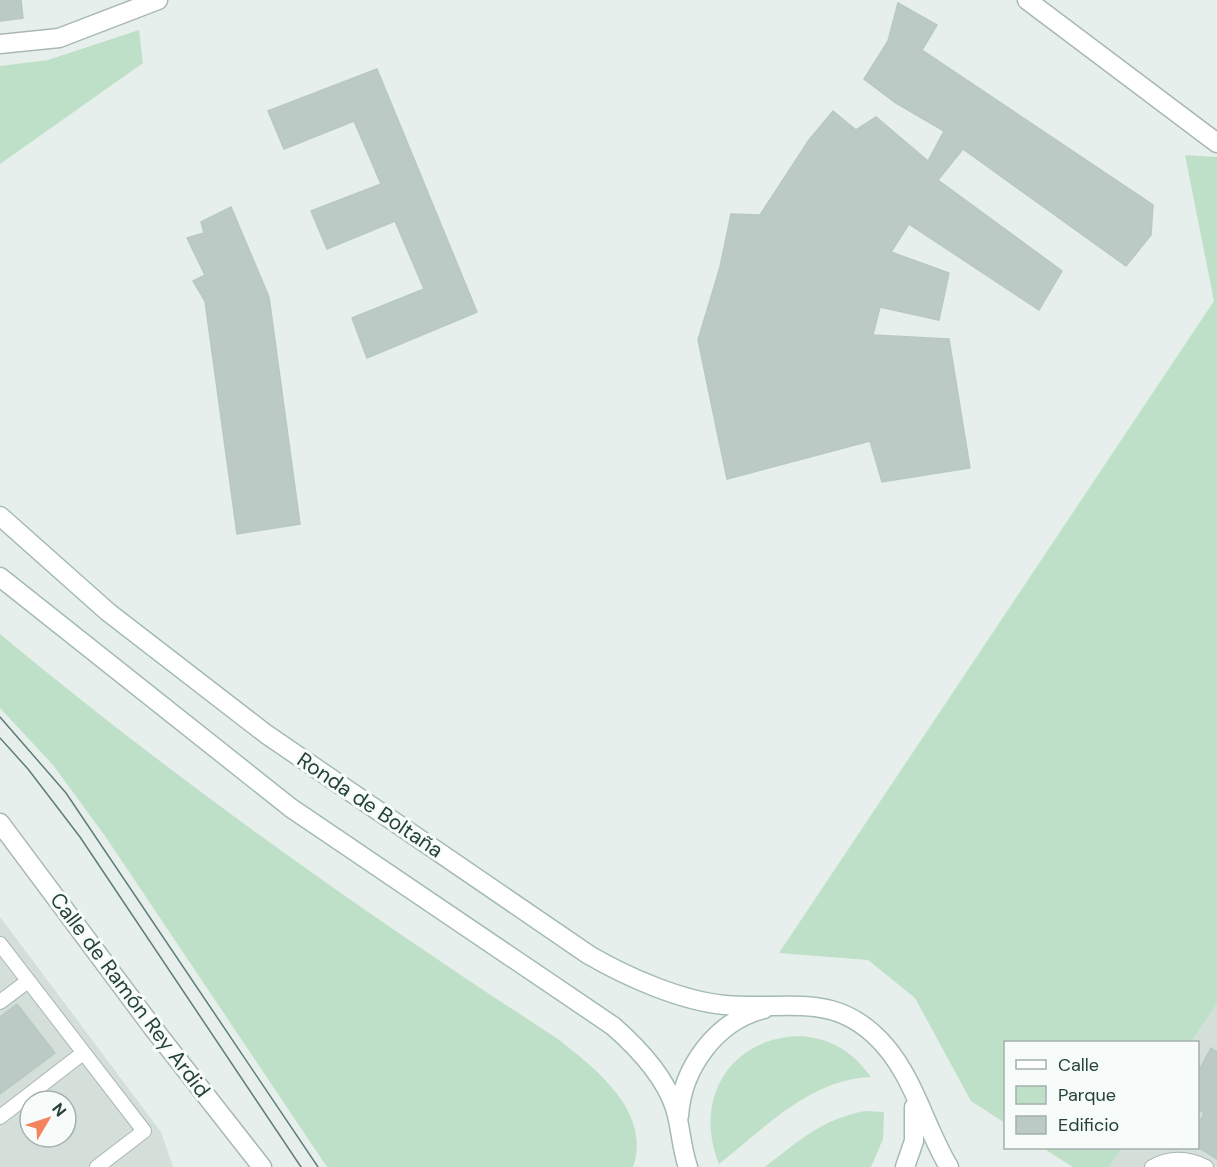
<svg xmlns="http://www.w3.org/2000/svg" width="1217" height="1167" viewBox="0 0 1217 1167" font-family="'DM Sans',sans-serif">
<rect width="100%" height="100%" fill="#e6efeb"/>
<g fill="#d4dfda" fill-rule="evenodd">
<path d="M0,917L161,1132L173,1167H0ZM30,1101H66V1137H30Z"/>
<path d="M1217,1004V1167H1109L1122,1148H1198V1042H1191Z"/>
</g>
<g fill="#bfe0c8">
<path d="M139,30L143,63L0,164V66L48,60Z"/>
<path d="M1185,155L1217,157V1004L1191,1042H1006L1005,1123L971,1101L915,998L868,960L779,953L1214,301Z"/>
<path d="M0,634C177,781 365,914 558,1039C596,1069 652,1112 633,1167H327L105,836L53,765L0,708Z"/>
<path d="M801,1036C832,1039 852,1051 871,1077C810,1079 765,1128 719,1164C693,1100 729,1037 801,1036Z"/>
<path d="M865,1111L884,1112L883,1139L871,1167H765C797,1142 824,1118 865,1111Z"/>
<path d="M1043,1148H1122L1109,1167H1073Z"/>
</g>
<g fill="#bbcac4" stroke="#b8c9c2" stroke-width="1.5">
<path d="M0,0H21L23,18L0,21Z"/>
<path d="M898,3L937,25L922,50L1153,205L1151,235L1126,266L963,149L938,180L1062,271L1039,310L909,224L891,252L949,273L939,320L880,307L873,335L949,339L970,468L882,482L870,441L727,479L698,340L720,267L731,214L760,215L809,140L833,111L856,130L876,117L928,161L944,131L896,103L864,79L888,41Z"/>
<path d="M377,69L477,312L367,358L352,318L424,289L395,221L327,249L311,211L381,184L354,121L284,149L268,111Z"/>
<path d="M231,207L269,297L300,524L237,534L205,301L193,281L205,275L187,238L204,233L201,222Z"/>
<path d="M17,1004L55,1053L0,1094V1017Z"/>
<path d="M1211,1048L1217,1052V1159L1198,1147V1125L1204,1113L1198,1109V1072Z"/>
</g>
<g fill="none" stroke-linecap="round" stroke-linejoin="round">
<g stroke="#a8b8b2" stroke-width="16">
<g id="lane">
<path d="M0,944L144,1131L97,1167"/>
<path d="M0,1002L28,981"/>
<path d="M0,1117L83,1053"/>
<path d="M1152,1167C1170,1157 1188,1158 1206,1167"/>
</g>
</g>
<g stroke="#a8b8b2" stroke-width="21">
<g id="street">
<path d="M1027,0L1217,143"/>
<path d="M0,44L59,38L158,0"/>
<path d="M0,823L153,1028L262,1167"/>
</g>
</g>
<g stroke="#a4bbb3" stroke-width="21">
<g id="secondary">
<path d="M0,516L108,612L266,734L589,955C627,977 681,1001 725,1005C788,1011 837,989 886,1047C915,1081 926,1129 949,1167"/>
<path d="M0,577L291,808L613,1026C637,1047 665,1077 675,1108C681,1127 681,1147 688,1167"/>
<path d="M679,1116C682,1068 716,1021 764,1009"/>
<path d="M905,1167L914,1141V1107"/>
</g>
</g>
<use href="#lane" stroke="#fff" stroke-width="14"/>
<use href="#street" stroke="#fff" stroke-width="18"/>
<use href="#secondary" stroke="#fff" stroke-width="18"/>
<g stroke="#5f7d75" stroke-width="1.5">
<path d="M0,717L66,793L318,1167"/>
<path d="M0,738L28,769L80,837L301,1167"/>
</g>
</g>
<g text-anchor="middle" stroke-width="6" stroke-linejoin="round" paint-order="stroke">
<g font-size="21" fill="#24423a" stroke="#f7fbf9">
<text transform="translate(370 805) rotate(34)" y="7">Ronda de Boltaña</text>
<text transform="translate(130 995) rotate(53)" y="7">Calle de Ramón Rey Ardid</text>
</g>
</g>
<rect x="1004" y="1041" width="195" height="108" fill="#f7fbf9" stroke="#a3b1ad" stroke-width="1.5"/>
<rect x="1016" y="1060" width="30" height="9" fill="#ffffff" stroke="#a3b1ad" stroke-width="1.5"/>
<text x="1058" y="1071" font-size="18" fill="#24423a">Calle</text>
<rect x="1016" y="1086" width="30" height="18" fill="#bfe0c8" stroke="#a3b1ad" stroke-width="1.5"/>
<text x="1058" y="1101" font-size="18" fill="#24423a">Parque</text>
<rect x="1016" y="1116" width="30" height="18" fill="#bbcac4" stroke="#a3b1ad" stroke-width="1.5"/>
<text x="1058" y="1131" font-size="18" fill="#24423a">Edificio</text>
<g transform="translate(48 1119) rotate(51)"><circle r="28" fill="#f7fbf9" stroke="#a3b1ad" stroke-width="1.5"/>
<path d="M0-4.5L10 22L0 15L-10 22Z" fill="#f4845f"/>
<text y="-9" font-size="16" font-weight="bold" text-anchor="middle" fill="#24423a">N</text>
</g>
</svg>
